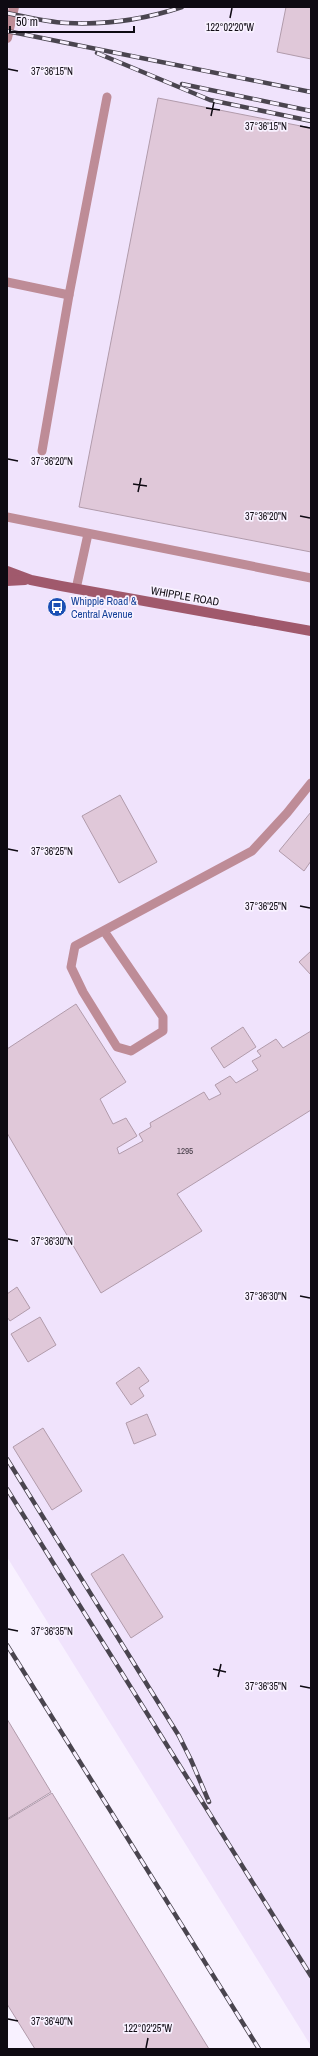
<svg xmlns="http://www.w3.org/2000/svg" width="318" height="2056" viewBox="0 0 318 2056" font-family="'Archivo Narrow',sans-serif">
<rect width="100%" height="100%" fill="#f8f1ff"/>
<path fill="#f0e3fc" d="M7,7H311V2046L7,1557Z"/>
<g fill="#e0c8d9" stroke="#b19bab">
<path d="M286,7H311V59L277,52Z"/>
<path d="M158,98L311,128V552L79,507Z"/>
<path d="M120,795L157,862L119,883L82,816Z"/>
<path d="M311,812V861L304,871L279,851Z"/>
<path d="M311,951V975L299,962Z"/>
<path d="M76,1004L126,1082L100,1099L113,1124L126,1118L137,1136L117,1148L119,1154L143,1141L139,1134L151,1127L150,1123L204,1092L209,1100L221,1094L215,1085L230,1076L236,1083L258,1070L252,1061L261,1056L257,1051L276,1039L283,1048L311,1031V1110L177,1194L202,1231L101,1293L7,1133V1049Z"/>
<path d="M243,1027L256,1047L224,1068L211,1048Z"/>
<path d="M17,1287L30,1308L10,1321L7,1317V1294Z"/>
<path d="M40,1317L56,1345L28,1362L11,1334Z"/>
<path d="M139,1367L149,1381L139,1388L144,1396L131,1405L116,1383Z"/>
<path d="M147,1414L156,1435L134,1444L126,1423Z"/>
<path d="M43,1428L82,1491L52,1510L13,1447Z"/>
<path d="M123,1554L163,1617L131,1638L91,1574Z"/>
<path d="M7,1719L51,1792L7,1819Z"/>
<path d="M52,1793L209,2049H35L7,2004V1820Z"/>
</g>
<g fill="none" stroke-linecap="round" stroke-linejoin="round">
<g stroke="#be8c97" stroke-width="9">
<path d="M7,282L69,295"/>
<path d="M42,451L69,295L107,97"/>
<path d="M7,517L311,578"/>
<path d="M76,589L88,534"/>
<path d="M104,931L163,1017V1031L131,1051L117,1047L83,992L71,967L75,946L252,851L287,813L311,783"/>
</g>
<path stroke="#be8c97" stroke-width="10" d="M7,38L14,7"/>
<g stroke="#a0596c" stroke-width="10">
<path d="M7,571L31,580L61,586L311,631"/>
<path d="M7,581L25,580"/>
</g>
<g stroke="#4a454f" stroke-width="4.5">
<g id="rail">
<path d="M7,13C26,17 48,22 67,23C106,25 146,19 182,7"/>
<path d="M7,31L311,92"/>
<path d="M97,53L210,100L311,121"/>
<path d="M182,84L311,111"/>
<path d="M7,1459L179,1736L191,1760L209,1802"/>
<path d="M7,1489L311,1976"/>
<path d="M7,1645L259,2049"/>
</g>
</g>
<use href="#rail" stroke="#f8f1ff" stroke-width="3" stroke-dasharray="9" stroke-linecap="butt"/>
</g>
<path fill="none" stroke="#0e0a12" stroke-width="1.5" d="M230,18L232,8M8,69L18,71M206,108L220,110M211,116L214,102M300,126L310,128M8,459L18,461M133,484L147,486M138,492L141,478M300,516L310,518M8,849L18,851M300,906L310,908M8,1239L18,1241M300,1296L310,1298M8,1629L18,1631M213,1669L226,1672M218,1677L221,1664M300,1686L310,1688M8,2019L18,2021M146,2048L148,2038"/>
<defs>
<g id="bus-disc" transform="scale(1)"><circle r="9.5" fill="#1a4fb4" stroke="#f8f1ff"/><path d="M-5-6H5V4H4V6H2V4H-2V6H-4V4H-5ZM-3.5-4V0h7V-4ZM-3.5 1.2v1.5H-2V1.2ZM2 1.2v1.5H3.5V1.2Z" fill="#fff"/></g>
</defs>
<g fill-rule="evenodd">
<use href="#bus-disc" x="57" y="607"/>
</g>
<g text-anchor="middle" stroke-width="3.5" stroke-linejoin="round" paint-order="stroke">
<g font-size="9" fill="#423a44">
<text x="185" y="1154">1295</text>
</g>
<g font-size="11" fill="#0e0a12" stroke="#f8f1ff">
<text transform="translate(185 596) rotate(10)" y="4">WHIPPLE ROAD</text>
</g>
<g font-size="11" fill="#164399" stroke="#f8f1ff" text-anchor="start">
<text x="71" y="605">Whipple Road &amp;<tspan x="71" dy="13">Central Avenue</tspan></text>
</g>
</g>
<g font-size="10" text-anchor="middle" fill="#0e0a12" stroke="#f8f1ff" stroke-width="3.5" stroke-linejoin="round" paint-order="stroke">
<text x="230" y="31">122°02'20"W</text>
<text x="52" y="75">37°36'15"N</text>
<text x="266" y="130">37°36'15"N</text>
<text x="52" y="465">37°36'20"N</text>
<text x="266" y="520">37°36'20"N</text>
<text x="52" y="855">37°36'25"N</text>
<text x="266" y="910">37°36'25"N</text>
<text x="52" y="1245">37°36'30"N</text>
<text x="266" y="1300">37°36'30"N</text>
<text x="52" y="1635">37°36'35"N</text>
<text x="266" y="1690">37°36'35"N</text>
<text x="52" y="2025">37°36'40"N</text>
<text x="148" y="2032">122°02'25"W</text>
</g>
<rect width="318" height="2056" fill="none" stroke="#0e0a12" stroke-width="16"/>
<path d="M10 26v6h124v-6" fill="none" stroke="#0e0a12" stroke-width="2"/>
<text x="16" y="26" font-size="12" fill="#0e0a12" stroke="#f8f1ff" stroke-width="3" paint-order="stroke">50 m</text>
</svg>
